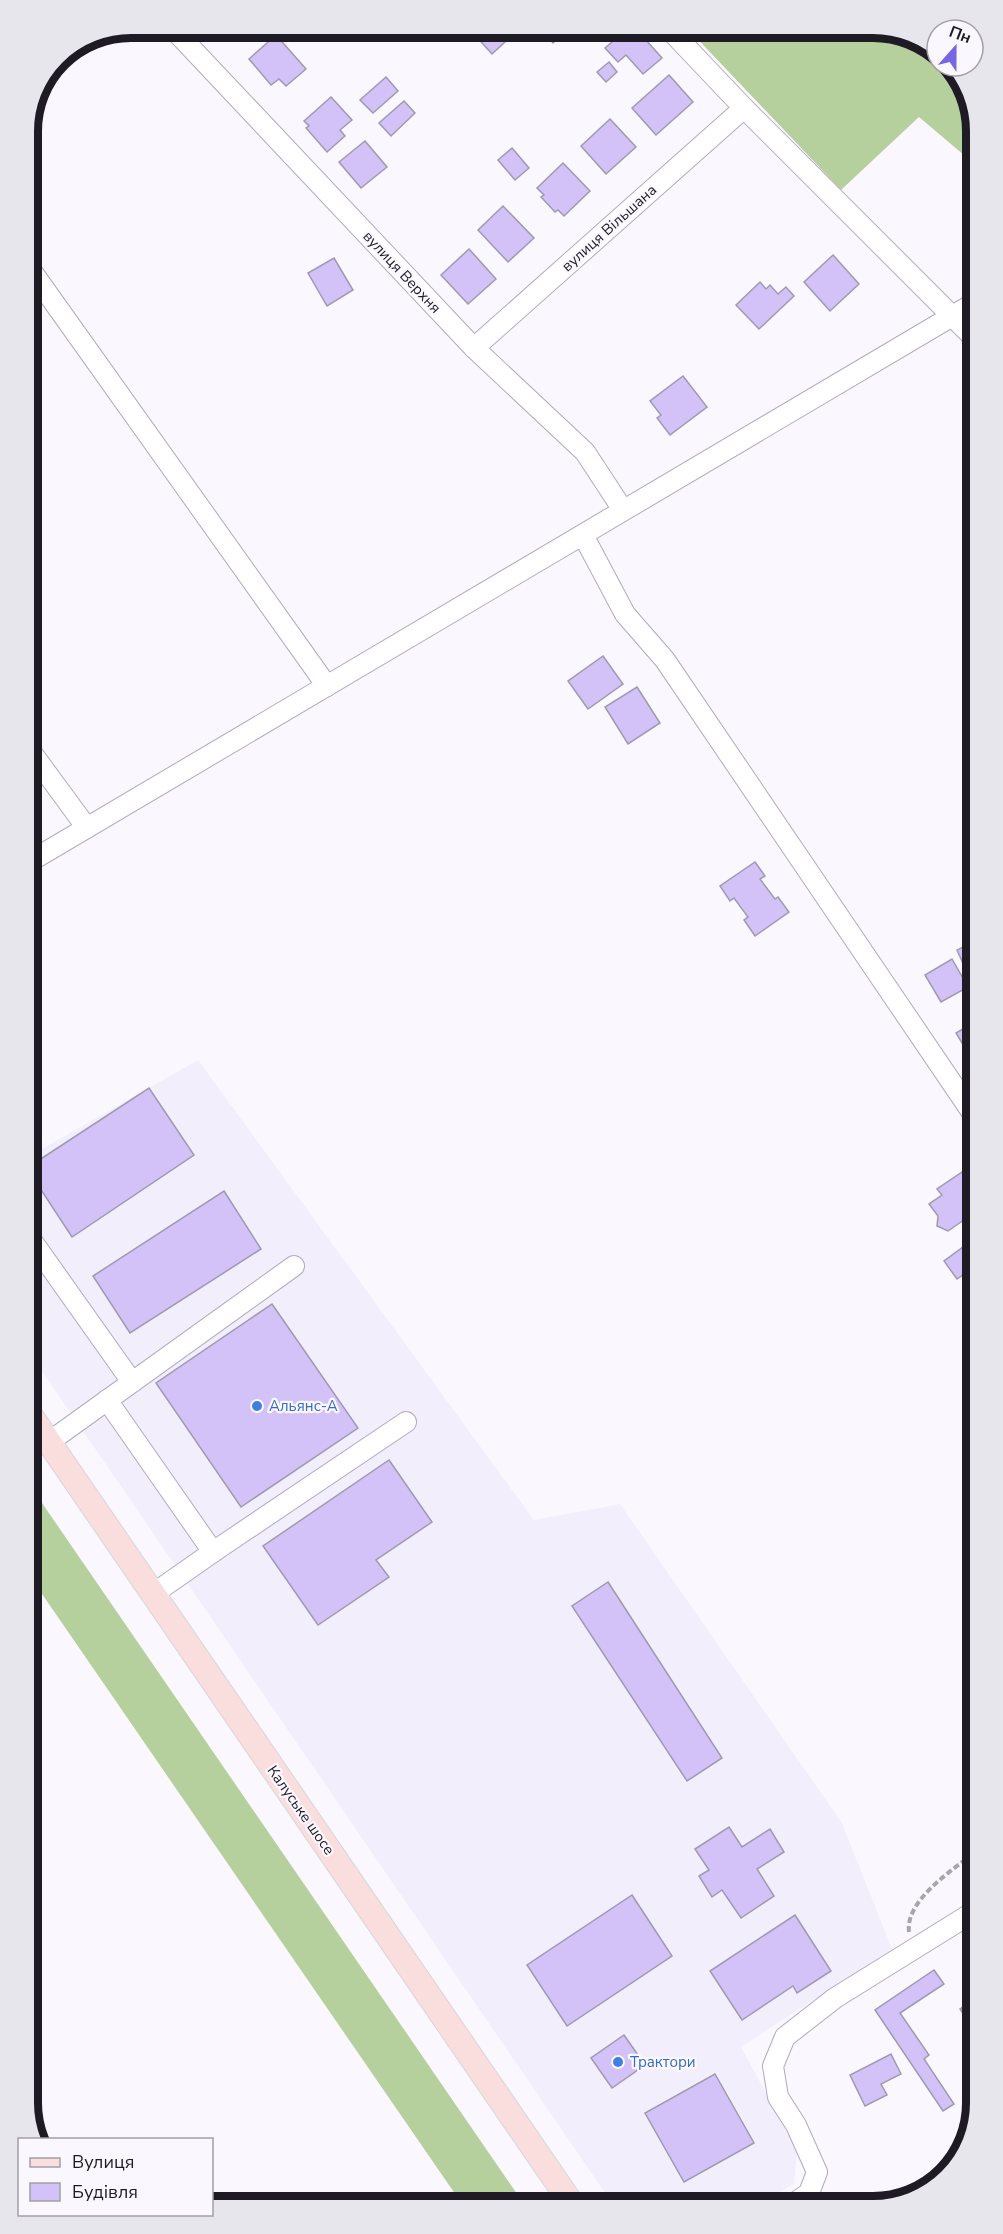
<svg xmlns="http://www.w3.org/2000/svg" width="1003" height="2234" viewBox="0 0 1003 2234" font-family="'Nunito Sans',sans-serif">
<rect width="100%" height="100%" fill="#faf8fe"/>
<path fill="#f2eefc" d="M198,1060L534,1520L620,1504L842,1823L892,1949L741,2047L797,2151L794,2184L760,2202L612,2203L31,1355L30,1156Z"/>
<g fill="#b6d09d">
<path d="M880,27L936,49L937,66H948L970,97L971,161L919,117L841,190L688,29Z"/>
<path d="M31,1487L524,2204H462L31,1578Z"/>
</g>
<g fill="#d2c2f7" stroke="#a099b2" stroke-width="1.5">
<path d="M543,30H568L553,43Z"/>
<path d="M626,30H637L662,58L643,74L626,55L618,62L605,48Z"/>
<path d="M478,31H517L492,54L474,34Z"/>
<path d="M276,35L306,69L286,86L279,79L271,85L249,59Z"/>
<path d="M609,62L617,72L606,82L597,72Z"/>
<path d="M669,75L693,102L656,135L632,108Z"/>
<path d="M386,77L398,91L373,113L360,100Z"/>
<path d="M331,97L352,120L340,130L345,136L327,152L306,128L309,126L304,121Z"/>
<path d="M404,101L415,113L391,136L379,123Z"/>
<path d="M610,119L636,147L606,174L581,146Z"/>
<path d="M365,141L387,167L361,188L339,162Z"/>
<path d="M512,148L529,168L515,180L498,160Z"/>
<path d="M563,163L590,191L564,216L558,210L555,212L541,197L544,195L537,188Z"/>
<path d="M503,206L534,238L508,262L478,230Z"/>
<path d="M469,249L496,279L468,304L441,275Z"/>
<path d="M833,255L859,284L830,311L804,282Z"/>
<path d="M334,258L353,290L327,306L308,273Z"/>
<path d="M760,282L766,289L770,285L778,294L786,287L794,296L759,329L736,305Z"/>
<path d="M683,376L707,407L670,435L657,418L661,415L650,401Z"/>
<path d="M603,656L623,684L588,709L568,681Z"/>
<path d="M637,687L660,723L628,744L605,707Z"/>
<path d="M755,862L765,876L760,879L775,899L778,897L789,912L755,936L744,920L748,917L734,898L730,901L720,886Z"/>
<path d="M973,942V967L966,970L957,950Z"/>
<path d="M952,959L968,987L941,1002L925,975Z"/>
<path d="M973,1023V1061L956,1033Z"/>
<path d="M149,1088L194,1155L72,1237L30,1173V1166Z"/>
<path d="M962,1172L973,1188L969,1193L973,1199L974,1213L948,1231L937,1226L938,1216L929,1204L942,1195L937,1189Z"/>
<path d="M224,1191L261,1249L130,1333L93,1276Z"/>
<path d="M974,1239V1272L969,1271L957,1279L944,1261Z"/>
<path d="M272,1304L358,1428L241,1507L156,1383Z"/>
<path d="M389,1460L432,1522L376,1560L389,1577L318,1625L263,1546Z"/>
<path d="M608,1582L722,1758L687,1781L572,1606Z"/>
<path d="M729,1827L742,1847L770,1829L784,1852L757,1869L774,1896L741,1918L722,1890L712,1897L699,1876L709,1870L695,1849Z"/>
<path d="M632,1895L672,1956L567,2026L527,1965Z"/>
<path d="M795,1915L831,1971L797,1993L793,1986L742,2020L710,1971Z"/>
<path d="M934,1970L944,1984L900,2013L929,2055L924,2059L954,2104L943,2111L875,2010Z"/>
<path d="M976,1998V2032L960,2009Z"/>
<path d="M624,2035L645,2065L612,2088L591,2058Z"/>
<path d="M891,2054L901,2074L881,2084L887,2095L865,2106L850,2075Z"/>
<path d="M715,2074L754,2143L684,2182L645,2113Z"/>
</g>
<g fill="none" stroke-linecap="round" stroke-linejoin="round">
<g stroke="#b1a9c3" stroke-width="22">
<g id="minor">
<path d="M669,29L744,108L971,335"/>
<path d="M178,34L474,348L585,452L623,510"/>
<path d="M28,266L327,686"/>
<path d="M474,348L744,108"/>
<path d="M583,535L625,614L665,660L973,1114"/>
<path d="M29,749L87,828"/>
<path d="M29,862L971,305"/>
<path d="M30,1238L132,1382"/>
<path d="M107,1400L213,1552L406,1422"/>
<path d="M49,1442L294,1266"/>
<path d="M153,1594L213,1552"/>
<path d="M796,2202L809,2193L817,2172L796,2125L778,2097L773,2066L785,2037L835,1998L975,1911"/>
</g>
</g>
<g stroke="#d6d6d8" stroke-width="26">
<path id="major" d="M31,1416L572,2204"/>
</g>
<path stroke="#a7a5ad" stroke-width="4" stroke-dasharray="6 3" stroke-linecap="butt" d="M909,1932C905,1900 953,1870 975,1852"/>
<use href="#minor" stroke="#fff" stroke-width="20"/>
<use href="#major" stroke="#fadedd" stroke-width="24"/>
</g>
<g fill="#3f7fe0" stroke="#faf8fe" stroke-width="2">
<circle cx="257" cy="1406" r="6"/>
<circle cx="618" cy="2062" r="6"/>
</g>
<g text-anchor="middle" stroke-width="4.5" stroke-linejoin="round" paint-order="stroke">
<g font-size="15" fill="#1e1b25" stroke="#faf8fe">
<text transform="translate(609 228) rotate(-42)" y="5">вулиця Вільшана</text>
<text transform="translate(402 272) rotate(47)" y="5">вулиця Верхня</text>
<text transform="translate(301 1810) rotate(55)" y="5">Калуське шосе</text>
</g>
<g font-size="15" fill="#366cbe" stroke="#faf8fe" text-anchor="start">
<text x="269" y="1411">Альянс-А</text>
<text x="630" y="2067">Трактори</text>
</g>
</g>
<path d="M0 0H1003V2234H0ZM131 38H873A93 93 0 0 1 966 131V2103A93 93 0 0 1 873 2196H131A93 93 0 0 1 38 2103V131A93 93 0 0 1 131 38Z" fill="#e8e6ed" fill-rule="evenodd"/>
<path fill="none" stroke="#1e1b25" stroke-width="8" d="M131 38H873A93 93 0 0 1 966 131V2103A93 93 0 0 1 873 2196H131A93 93 0 0 1 38 2103V131A93 93 0 0 1 131 38Z"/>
<rect x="18" y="2138" width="195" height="78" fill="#faf8fe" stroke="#a2a0a7" stroke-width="1.5"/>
<rect x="30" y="2158" width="30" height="9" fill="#fadedd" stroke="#a2a0a7" stroke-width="1.5"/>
<text x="72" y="2168" font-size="18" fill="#1e1b25">Вулиця</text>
<rect x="30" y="2183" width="30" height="18" fill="#d2c2f7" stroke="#a2a0a7" stroke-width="1.5"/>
<text x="72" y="2198" font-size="18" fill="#1e1b25">Будівля</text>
<g transform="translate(955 48) rotate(21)"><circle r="28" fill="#faf8fe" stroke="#a2a0a7" stroke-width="1.5"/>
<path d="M0-4.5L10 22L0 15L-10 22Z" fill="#7666e1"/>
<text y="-9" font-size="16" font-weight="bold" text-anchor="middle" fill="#1e1b25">Пн</text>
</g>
</svg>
